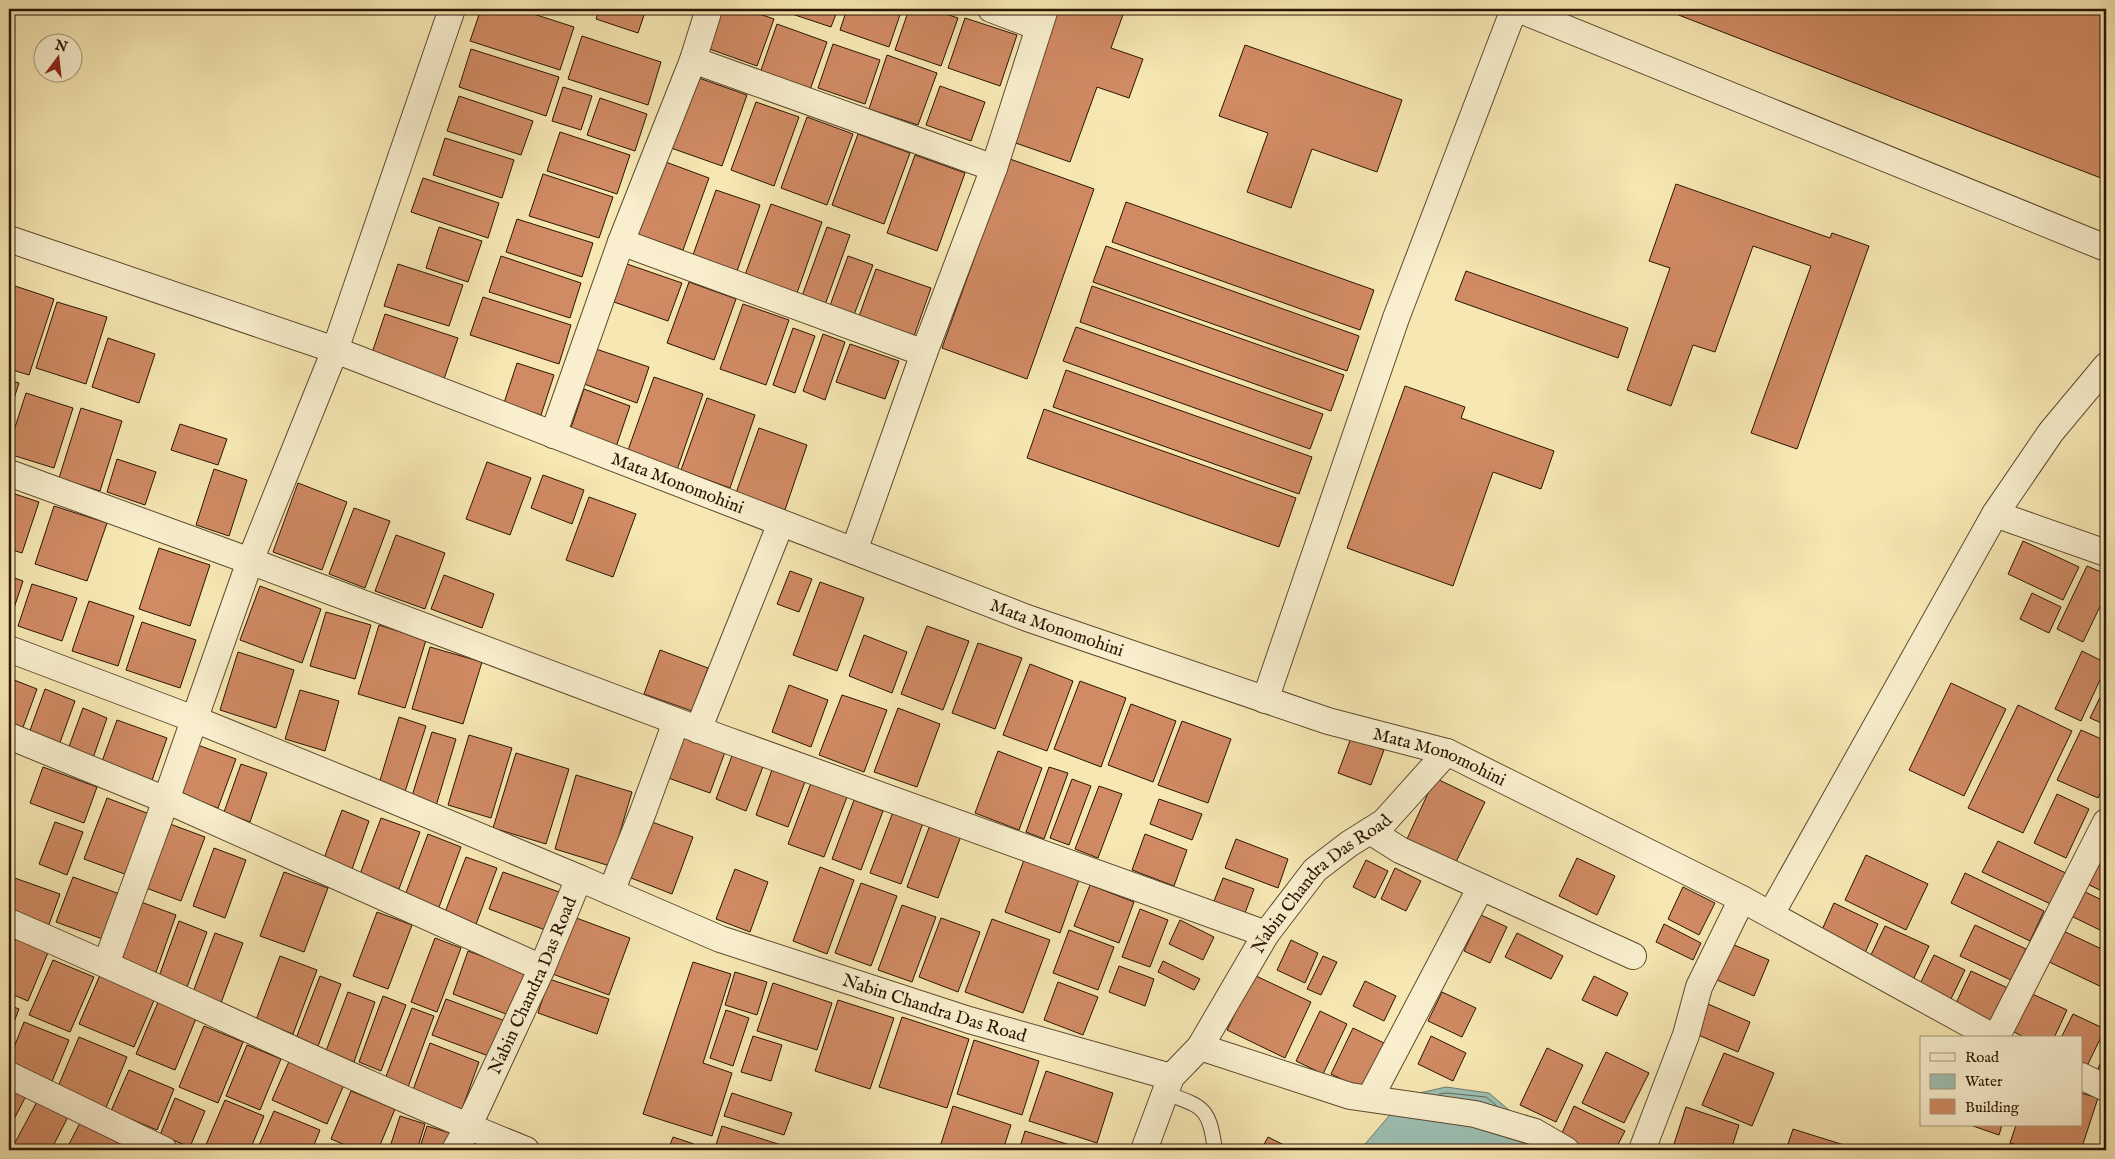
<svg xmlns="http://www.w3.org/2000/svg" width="2115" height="1159" viewBox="0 0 2115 1159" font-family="'IM FELL English',serif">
<rect width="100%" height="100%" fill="#f6e7b3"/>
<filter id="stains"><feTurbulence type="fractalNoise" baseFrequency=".004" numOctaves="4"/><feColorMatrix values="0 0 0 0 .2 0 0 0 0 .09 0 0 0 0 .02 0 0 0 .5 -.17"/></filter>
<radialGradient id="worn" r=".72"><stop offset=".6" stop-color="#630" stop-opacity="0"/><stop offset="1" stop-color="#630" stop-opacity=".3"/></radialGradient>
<path fill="#9dbfb2" stroke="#6f7b6b" d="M1446,1087L1489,1093L1556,1150H1360L1406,1096Z"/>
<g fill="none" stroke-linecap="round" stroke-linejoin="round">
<path stroke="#646a59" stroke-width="1" d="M1439,1094L1447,1093L1486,1097L1496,1105"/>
</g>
<g fill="#d08a64" stroke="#2b1500">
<path d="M481,9H518L574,27L560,70L470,41Z"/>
<path d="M599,9H646L638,33L596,19Z"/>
<path d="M717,9H745L774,19L757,66L704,47Z"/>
<path d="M784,9H838L831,27L783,11Z"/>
<path d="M847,9H902L889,47L840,30Z"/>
<path d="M909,9H931L958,18L941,66L895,50Z"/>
<path d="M1053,9H1125L1111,48L1143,59L1129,98L1097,87L1070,162L1007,140Z"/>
<path d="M1663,9H2106V180Z"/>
<path d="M965,18L1017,35L1000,86L948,68Z"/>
<path d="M777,24L827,42L810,90L760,73Z"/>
<path d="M582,36L661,62L648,105L568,79Z"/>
<path d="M833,44L880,60L865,104L818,88Z"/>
<path d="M1245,45L1402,100L1377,172L1312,149L1291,208L1247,192L1268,133L1219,116Z"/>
<path d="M471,49L559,77L546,116L459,87Z"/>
<path d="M887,55L937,73L918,125L869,109Z"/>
<path d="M696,77L747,95L722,166L671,148Z"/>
<path d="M940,86L985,102L971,141L926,125Z"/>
<path d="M563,87L592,96L581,130L552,121Z"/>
<path d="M459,96L533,121L521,155L447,131Z"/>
<path d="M600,98L647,114L635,151L587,135Z"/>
<path d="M756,102L799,117L774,186L731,170Z"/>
<path d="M807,117L853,134L827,205L781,188Z"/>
<path d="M560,132L630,155L617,194L547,171Z"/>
<path d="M858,134L910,153L884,224L832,205Z"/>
<path d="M445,138L514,160L502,198L433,175Z"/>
<path d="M915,155L965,173L937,251L887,233Z"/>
<path d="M1010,159L1094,189L1027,379L942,348Z"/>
<path d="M663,161L709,178L683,250L636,234Z"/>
<path d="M543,174L613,197L599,238L529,216Z"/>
<path d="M423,178L499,203L488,238L411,212Z"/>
<path d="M1676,184L1830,238L1832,233L1869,246L1797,449L1751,433L1811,266L1753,246L1715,352L1693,345L1671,406L1627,390L1670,268L1649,261Z"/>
<path d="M716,190L760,205L737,271L693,255Z"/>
<path d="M1126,202L1374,290L1360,330L1112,242Z"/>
<path d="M771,204L822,222L797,293L745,275Z"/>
<path d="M517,219L593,243L582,277L506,252Z"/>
<path d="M439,227L482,241L468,282L426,268Z"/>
<path d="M827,227L850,235L825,305L802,296Z"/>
<path d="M1106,246L1359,336L1347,371L1093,282Z"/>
<path d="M501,256L581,283L570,318L489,292Z"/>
<path d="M848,256L873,265L852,320L828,311Z"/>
<path d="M398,264L463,285L449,326L384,306Z"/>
<path d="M627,264L682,283L668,321L614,302Z"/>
<path d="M876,269L931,288L913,339L858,319Z"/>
<path d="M1466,271L1628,328L1618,358L1455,300Z"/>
<path d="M689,282L736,299L714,360L667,343Z"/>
<path d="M9,284L54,299L29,375L9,369Z"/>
<path d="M1092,286L1344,375L1331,411L1080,322Z"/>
<path d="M483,297L571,325L559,364L470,335Z"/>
<path d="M57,302L107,317L86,384L36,368Z"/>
<path d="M743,304L789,320L766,385L720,369Z"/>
<path d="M385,314L458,338L444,379L371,356Z"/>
<path d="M1076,327L1323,414L1310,449L1063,361Z"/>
<path d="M793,328L815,336L795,393L773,385Z"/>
<path d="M823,334L845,342L825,400L803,391Z"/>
<path d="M108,338L155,354L139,403L92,387Z"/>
<path d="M850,344L899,361L885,399L836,382Z"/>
<path d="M596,349L649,367L637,403L584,384Z"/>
<path d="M517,363L554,375L541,415L504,403Z"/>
<path d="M1066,370L1312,457L1299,494L1053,407Z"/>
<path d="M654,377L703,394L677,470L627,453Z"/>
<path d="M9,380L19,383L9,414Z"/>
<path d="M1405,386L1465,407L1461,418L1554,451L1541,489L1493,472L1453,586L1347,548Z"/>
<path d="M584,389L630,406L616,447L570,431Z"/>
<path d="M26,393L73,408L54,468L9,454V446Z"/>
<path d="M707,398L755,415L730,488L681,470Z"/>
<path d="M81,408L122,421L100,491L59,478Z"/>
<path d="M1044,409L1296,498L1279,547L1027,458Z"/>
<path d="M180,424L227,439L218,465L171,450Z"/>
<path d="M759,428L807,445L785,510L736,493Z"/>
<path d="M117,459L156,472L145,505L107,492Z"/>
<path d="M487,462L531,478L510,535L466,519Z"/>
<path d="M214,469L247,480L229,536L196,525Z"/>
<path d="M543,475L584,490L572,524L531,508Z"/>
<path d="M298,483L347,502L322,570L273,552Z"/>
<path d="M9,492L39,502L22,553L9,549Z"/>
<path d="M589,497L636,514L613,577L566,560Z"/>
<path d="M54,506L107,523L87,581L35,564Z"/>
<path d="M354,508L390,521L365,588L329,574Z"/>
<path d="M396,535L445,553L425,609L375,591Z"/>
<path d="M2023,541L2079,567L2063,600L2008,574Z"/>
<path d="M159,548L210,565L190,626L139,609Z"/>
<path d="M2087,566L2106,574V594L2083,642L2057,629Z"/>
<path d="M790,571L812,579L799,612L777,604Z"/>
<path d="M444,575L494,594L482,628L431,609Z"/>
<path d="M9,576L23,581L9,623Z"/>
<path d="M820,582L864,598L837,671L793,655Z"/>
<path d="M32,584L77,598L62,641L18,626Z"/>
<path d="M260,586L321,609L302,663L240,640Z"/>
<path d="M2032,593L2061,607L2049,633L2020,619Z"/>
<path d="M89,601L134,616L118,666L72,651Z"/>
<path d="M326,612L371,625L355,679L310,666Z"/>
<path d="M142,622L196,640L180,688L126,670Z"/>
<path d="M379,625L426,640L405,708L358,694Z"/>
<path d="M927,626L969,641L943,710L901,694Z"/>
<path d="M864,635L907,652L892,693L849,676Z"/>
<path d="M978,643L1022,658L995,729L952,713Z"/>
<path d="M430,647L482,662L463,724L412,709Z"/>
<path d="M660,650L708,668L692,711L644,694Z"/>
<path d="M2082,651L2106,663V667L2081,721L2055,709Z"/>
<path d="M238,652L294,670L276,728L220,710Z"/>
<path d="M1030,664L1073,681L1047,751L1003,735Z"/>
<path d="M9,678L37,689L22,730L9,725Z"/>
<path d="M1080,681L1126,698L1101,767L1054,749Z"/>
<path d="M1951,683L2006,709L1964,796L1909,770Z"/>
<path d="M789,685L828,700L811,747L772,732Z"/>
<path d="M2106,685V725L2090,718Z"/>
<path d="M45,689L75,701L58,748L28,736Z"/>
<path d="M300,690L339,701L325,751L285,739Z"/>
<path d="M842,695L887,710L864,772L819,755Z"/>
<path d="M1131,704L1176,721L1153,782L1108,765Z"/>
<path d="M2018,705L2072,731L2023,833L1968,808Z"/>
<path d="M83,708L107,718L92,761L67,752Z"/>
<path d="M898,708L940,724L917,787L874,772Z"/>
<path d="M399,717L426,726L404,795L378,787Z"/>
<path d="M117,720L167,738L150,786L100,767Z"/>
<path d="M1182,721L1231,739L1208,803L1158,785Z"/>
<path d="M2081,730L2106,741V781L2098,798L2057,780Z"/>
<path d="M432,732L456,739L436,806L411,799Z"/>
<path d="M469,735L512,748L491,818L448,805Z"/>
<path d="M678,735L725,752L710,793L663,776Z"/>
<path d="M1351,738L1384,750L1371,785L1338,773Z"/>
<path d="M195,744L236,759L218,808L177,793Z"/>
<path d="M998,751L1042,768L1019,830L975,813Z"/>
<path d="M516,753L569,769L546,844L493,828Z"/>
<path d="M733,753L764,764L746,811L716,799Z"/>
<path d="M241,764L267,773L250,822L224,812Z"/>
<path d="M43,767L97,787L84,823L30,803Z"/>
<path d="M773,767L806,779L788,827L756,815Z"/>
<path d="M1049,767L1068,773L1044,839L1026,832Z"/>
<path d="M576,775L632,792L610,866L555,849Z"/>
<path d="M1435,778L1485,802L1456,862L1407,839Z"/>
<path d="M1072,779L1091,786L1069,845L1050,838Z"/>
<path d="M811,783L847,797L824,857L788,844Z"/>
<path d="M1099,786L1122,794L1098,858L1075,849Z"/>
<path d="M2057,794L2089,809L2066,858L2034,843Z"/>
<path d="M107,798L152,815L130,876L84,859Z"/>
<path d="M1159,799L1202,814L1192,840L1150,824Z"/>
<path d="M854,800L883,811L861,870L832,859Z"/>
<path d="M342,810L369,821L351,872L323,861Z"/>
<path d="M893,812L923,823L901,884L870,873Z"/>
<path d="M381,818L420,832L399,889L360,874Z"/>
<path d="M162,821L205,837L181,901L138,885Z"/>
<path d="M55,822L83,832L67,875L39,864Z"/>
<path d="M652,822L693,837L672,894L631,878Z"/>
<path d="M930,825L961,836L938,898L907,887Z"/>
<path d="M428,834L461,847L438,910L404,898Z"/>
<path d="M1145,834L1187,850L1174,886L1132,870Z"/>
<path d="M1236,839L1288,859L1278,888L1225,868Z"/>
<path d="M1998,841L2070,875L2055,906L1982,872Z"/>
<path d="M214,848L246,860L225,918L193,906Z"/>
<path d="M2097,852L2106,856V893L2083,882Z"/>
<path d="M1866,855L1928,884L1906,930L1845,900Z"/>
<path d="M466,857L497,868L475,927L444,915Z"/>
<path d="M1025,857L1080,877L1060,933L1005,912Z"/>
<path d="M1577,858L1615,876L1597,915L1559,896Z"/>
<path d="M1366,860L1388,871L1375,898L1353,887Z"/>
<path d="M820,867L854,880L827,954L793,941Z"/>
<path d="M1395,868L1421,881L1406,911L1381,899Z"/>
<path d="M735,869L768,882L750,932L716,919Z"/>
<path d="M284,872L328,888L304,952L260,936Z"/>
<path d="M503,872L562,893L548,931L489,909Z"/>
<path d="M1965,873L2044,911L2030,941L1951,903Z"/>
<path d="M9,876L60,894L47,930L9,916Z"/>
<path d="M73,877L125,896L108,941L56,922Z"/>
<path d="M1223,878L1254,889L1245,913L1214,901Z"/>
<path d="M861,883L897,896L871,966L835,953Z"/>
<path d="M1090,885L1134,902L1119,943L1074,926Z"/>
<path d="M1683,887L1715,903L1699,935L1668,919Z"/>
<path d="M2081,890L2106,902V933L2069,915Z"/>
<path d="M141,902L176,915L155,975L119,961Z"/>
<path d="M1834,903L1878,924L1865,953L1821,932Z"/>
<path d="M902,905L936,917L912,982L878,970Z"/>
<path d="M1140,909L1168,920L1150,967L1122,957Z"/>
<path d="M377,912L412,925L388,989L353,976Z"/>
<path d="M1481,915L1507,927L1490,963L1464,951Z"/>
<path d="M571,916L630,938L609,995L550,973Z"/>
<path d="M941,918L980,932L958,992L919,977Z"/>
<path d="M992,919L1050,940L1023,1013L965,992Z"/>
<path d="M1180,920L1214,937L1203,960L1169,944Z"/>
<path d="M179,921L207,932L186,990L158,979Z"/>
<path d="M1664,924L1701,943L1693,960L1656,942Z"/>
<path d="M1975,925L2026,949L2011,980L1960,956Z"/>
<path d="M1885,926L1929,946L1913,980L1869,959Z"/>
<path d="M2059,929L2106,951V989L2045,960Z"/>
<path d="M1069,930L1114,947L1098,990L1053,973Z"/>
<path d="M215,933L243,943L221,1003L193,992Z"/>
<path d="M1517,933L1563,956L1551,979L1505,957Z"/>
<path d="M17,936L49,950L28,1001L9,993V955Z"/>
<path d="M435,938L461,948L437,1012L411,1002Z"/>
<path d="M1291,940L1318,953L1305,983L1277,970Z"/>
<path d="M1732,944L1769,960L1754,996L1717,980Z"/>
<path d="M468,951L530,974L514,1017L453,994Z"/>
<path d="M1934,955L1965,970L1948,1005L1917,990Z"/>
<path d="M280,956L317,970L293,1034L256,1020Z"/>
<path d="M1323,956L1337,962L1321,995L1307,989Z"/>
<path d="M53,960L94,977L70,1032L29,1015Z"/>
<path d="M1163,961L1200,979L1194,990L1158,972Z"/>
<path d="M693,962L731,974L703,1063L732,1073L712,1136L643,1114Z"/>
<path d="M1119,966L1154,979L1145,1006L1109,992Z"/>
<path d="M1971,971L2012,990L1994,1029L1953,1010Z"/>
<path d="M735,972L767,982L757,1015L725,1005Z"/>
<path d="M100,975L155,998L134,1047L79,1024Z"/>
<path d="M1254,975L1311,1002L1285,1058L1227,1030Z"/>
<path d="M320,976L341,984L317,1049L295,1041Z"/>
<path d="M1594,976L1628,993L1617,1016L1582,1000Z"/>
<path d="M549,979L609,999L597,1034L538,1013Z"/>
<path d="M1365,981L1396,996L1384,1021L1353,1006Z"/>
<path d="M1058,982L1098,997L1083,1035L1044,1020Z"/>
<path d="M773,983L832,1003L817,1050L757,1031Z"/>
<path d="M348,992L375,1002L354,1062L326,1051Z"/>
<path d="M1442,992L1476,1008L1462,1037L1428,1021Z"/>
<path d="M2028,992L2067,1010L2054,1038H2026L2010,1030Z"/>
<path d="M383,996L406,1005L381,1071L359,1062Z"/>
<path d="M446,999L508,1022L494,1058L432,1035Z"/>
<path d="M159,1000L197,1016L175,1070L136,1054Z"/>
<path d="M838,1000L894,1018L870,1089L815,1071Z"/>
<path d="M1708,1004L1750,1022L1738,1052L1696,1034Z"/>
<path d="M9,1005L19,1009L9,1035Z"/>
<path d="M412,1008L434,1016L408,1087L385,1079Z"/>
<path d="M726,1010L749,1018L733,1066L710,1058Z"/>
<path d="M1320,1011L1347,1024L1323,1074L1296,1061Z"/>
<path d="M2073,1014L2105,1029L2087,1066L2081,1063V1038H2061Z"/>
<path d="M902,1017L969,1039L947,1108L879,1087Z"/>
<path d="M24,1022L69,1040L51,1084L9,1066V1060Z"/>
<path d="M204,1026L243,1042L218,1103L179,1087Z"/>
<path d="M1353,1028L1384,1043L1362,1089L1331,1074Z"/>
<path d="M753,1036L782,1045L771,1081L741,1072Z"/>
<path d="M1431,1036L1466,1053L1453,1081L1418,1064Z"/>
<path d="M79,1037L127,1057L105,1110L57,1089Z"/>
<path d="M974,1040L1039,1061L1022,1115L957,1094Z"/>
<path d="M430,1043L479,1062L462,1109L413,1090Z"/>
<path d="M247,1045L281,1059L260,1110L226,1096Z"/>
<path d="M1547,1048L1583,1065L1556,1122L1520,1105Z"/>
<path d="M2106,1051V1078L2096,1073Z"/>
<path d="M1606,1052L1649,1073L1624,1123L1582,1103Z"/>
<path d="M1724,1053L1774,1073L1752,1126L1702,1105Z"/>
<path d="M291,1057L346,1080L327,1124L272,1100Z"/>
<path d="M129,1070L174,1089L157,1130L111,1111Z"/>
<path d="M1046,1071L1113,1093L1097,1143L1029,1121Z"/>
<path d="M9,1085L27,1094L9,1129Z"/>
<path d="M351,1091L395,1109L378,1150H357L331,1139Z"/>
<path d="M732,1093L792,1113L784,1135L724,1116Z"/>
<path d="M2081,1093L2098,1098L2081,1150H2034L2010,1143L2016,1125H2081Z"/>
<path d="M39,1098L70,1113L51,1150H11Z"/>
<path d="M175,1098L205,1111L190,1147L160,1135Z"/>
<path d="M225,1100L264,1116L250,1150H214L205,1147Z"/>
<path d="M953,1106L1011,1125L1003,1150H939Z"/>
<path d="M1574,1106L1625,1131L1615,1150H1576L1558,1142Z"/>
<path d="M1686,1107L1739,1125L1731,1150H1672Z"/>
<path d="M274,1111L320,1130L312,1150H257Z"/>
<path d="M400,1116L425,1124L417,1150H389Z"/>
<path d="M81,1121L138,1150H66Z"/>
<path d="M1970,1125H2002L1999,1135Z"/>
<path d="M427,1126L453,1134L448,1150H419Z"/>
<path d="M722,1126L781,1145L780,1150H723L715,1148Z"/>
<path d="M1793,1129L1860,1150H1786Z"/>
<path d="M1025,1131L1086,1150H1019Z"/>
<path d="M673,1137L694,1144L692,1150H668Z"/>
<path d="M1268,1137L1294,1150H1261Z"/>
</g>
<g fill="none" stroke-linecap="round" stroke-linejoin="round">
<g stroke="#5e4a2d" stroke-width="16">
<path id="service" d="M1165,1093C1204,1107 1209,1107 1215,1150"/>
</g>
<g stroke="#5e4a2d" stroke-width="28">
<g id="minor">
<path d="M991,9L1038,27"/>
<path d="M1518,9L2106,248"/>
<path d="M693,60L994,168"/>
<path id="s1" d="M9,239L335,350L1027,618L1328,721L1447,752L1742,899L1995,1038"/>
<path d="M621,242L924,353"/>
<path d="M553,435L621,242L693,60L709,9"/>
<path d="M9,473L250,561L721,738L1266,934"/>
<path d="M1995,514L2106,553"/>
<path d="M854,551L924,353L994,168L1045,9"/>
<path d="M9,649L194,719L381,795L579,878"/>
<path d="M1265,700L1396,318L1514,9"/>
<path d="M698,730L781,523"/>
<path d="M9,736L166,800L542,968"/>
<path d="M1370,831L1400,850L1633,956"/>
<path d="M611,892L643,812L676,722"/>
<path d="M1771,914L1995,514L2051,432L2106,366"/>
<path d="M9,922C182,996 351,1080 526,1150"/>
<path d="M106,964L166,800L250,561L335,350L452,9"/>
<path d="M1996,1038L2106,822"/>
<path d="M1200,1047L1350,1096L1475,1114L1535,1132L1566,1150"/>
<path d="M9,1075L164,1150"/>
<path d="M2081,1076L2106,1088"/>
<path d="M1370,1098L1481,887"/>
<path id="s2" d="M455,1150L468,1127L542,968L579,878L720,939L969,1020L1171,1077"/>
<path id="s3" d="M1144,1150L1171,1077L1200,1047L1266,934L1315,870L1349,844L1384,822L1447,752"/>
<path d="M1642,1150L1686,1035L1699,987L1742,899"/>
</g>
</g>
<use href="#service" stroke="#f9efce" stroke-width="14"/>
<use href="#minor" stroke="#f9efce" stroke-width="26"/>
</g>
<g text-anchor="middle" stroke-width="5" stroke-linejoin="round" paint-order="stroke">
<g font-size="18" fill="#2b1500" stroke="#f9efce">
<text dy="6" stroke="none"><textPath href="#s1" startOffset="712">Mata Monomohini</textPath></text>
<text dy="6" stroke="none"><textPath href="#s1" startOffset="1118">Mata Monomohini</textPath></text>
<text dy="6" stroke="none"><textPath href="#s1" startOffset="1522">Mata Monomohini</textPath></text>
<text dy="6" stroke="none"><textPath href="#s3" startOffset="326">Nabin Chandra Das Road</textPath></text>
<text dy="6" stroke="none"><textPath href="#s2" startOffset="182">Nabin Chandra Das Road</textPath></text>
<text dy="6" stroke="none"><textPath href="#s2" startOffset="678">Nabin Chandra Das Road</textPath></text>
</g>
</g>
<rect width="2115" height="1159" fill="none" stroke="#f6e7b3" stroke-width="30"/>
<rect x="10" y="10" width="2095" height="1139" fill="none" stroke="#2b1500" stroke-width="2.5"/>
<rect x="15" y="15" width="2085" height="1129" fill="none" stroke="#2b1500"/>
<rect x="1920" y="1036" width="162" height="90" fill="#f9efce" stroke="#a7987c"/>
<rect x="1930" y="1053" width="25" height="8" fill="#f9efce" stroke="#a7987c"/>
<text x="1965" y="1062" font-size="15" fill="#2b1500">Road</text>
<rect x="1930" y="1074" width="25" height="15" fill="#9dbfb2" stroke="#a7987c"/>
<text x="1965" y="1086" font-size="15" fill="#2b1500">Water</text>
<rect x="1930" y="1099" width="25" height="15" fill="#d08a64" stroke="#a7987c"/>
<text x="1965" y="1112" font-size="15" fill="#2b1500">Building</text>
<g transform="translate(58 58) rotate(15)"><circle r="24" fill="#f9efce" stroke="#a7987c"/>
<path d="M0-4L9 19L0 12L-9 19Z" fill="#8f2418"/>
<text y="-8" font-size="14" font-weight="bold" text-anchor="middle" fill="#2b1500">N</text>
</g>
<rect width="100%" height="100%" filter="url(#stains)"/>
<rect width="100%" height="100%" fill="url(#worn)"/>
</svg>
